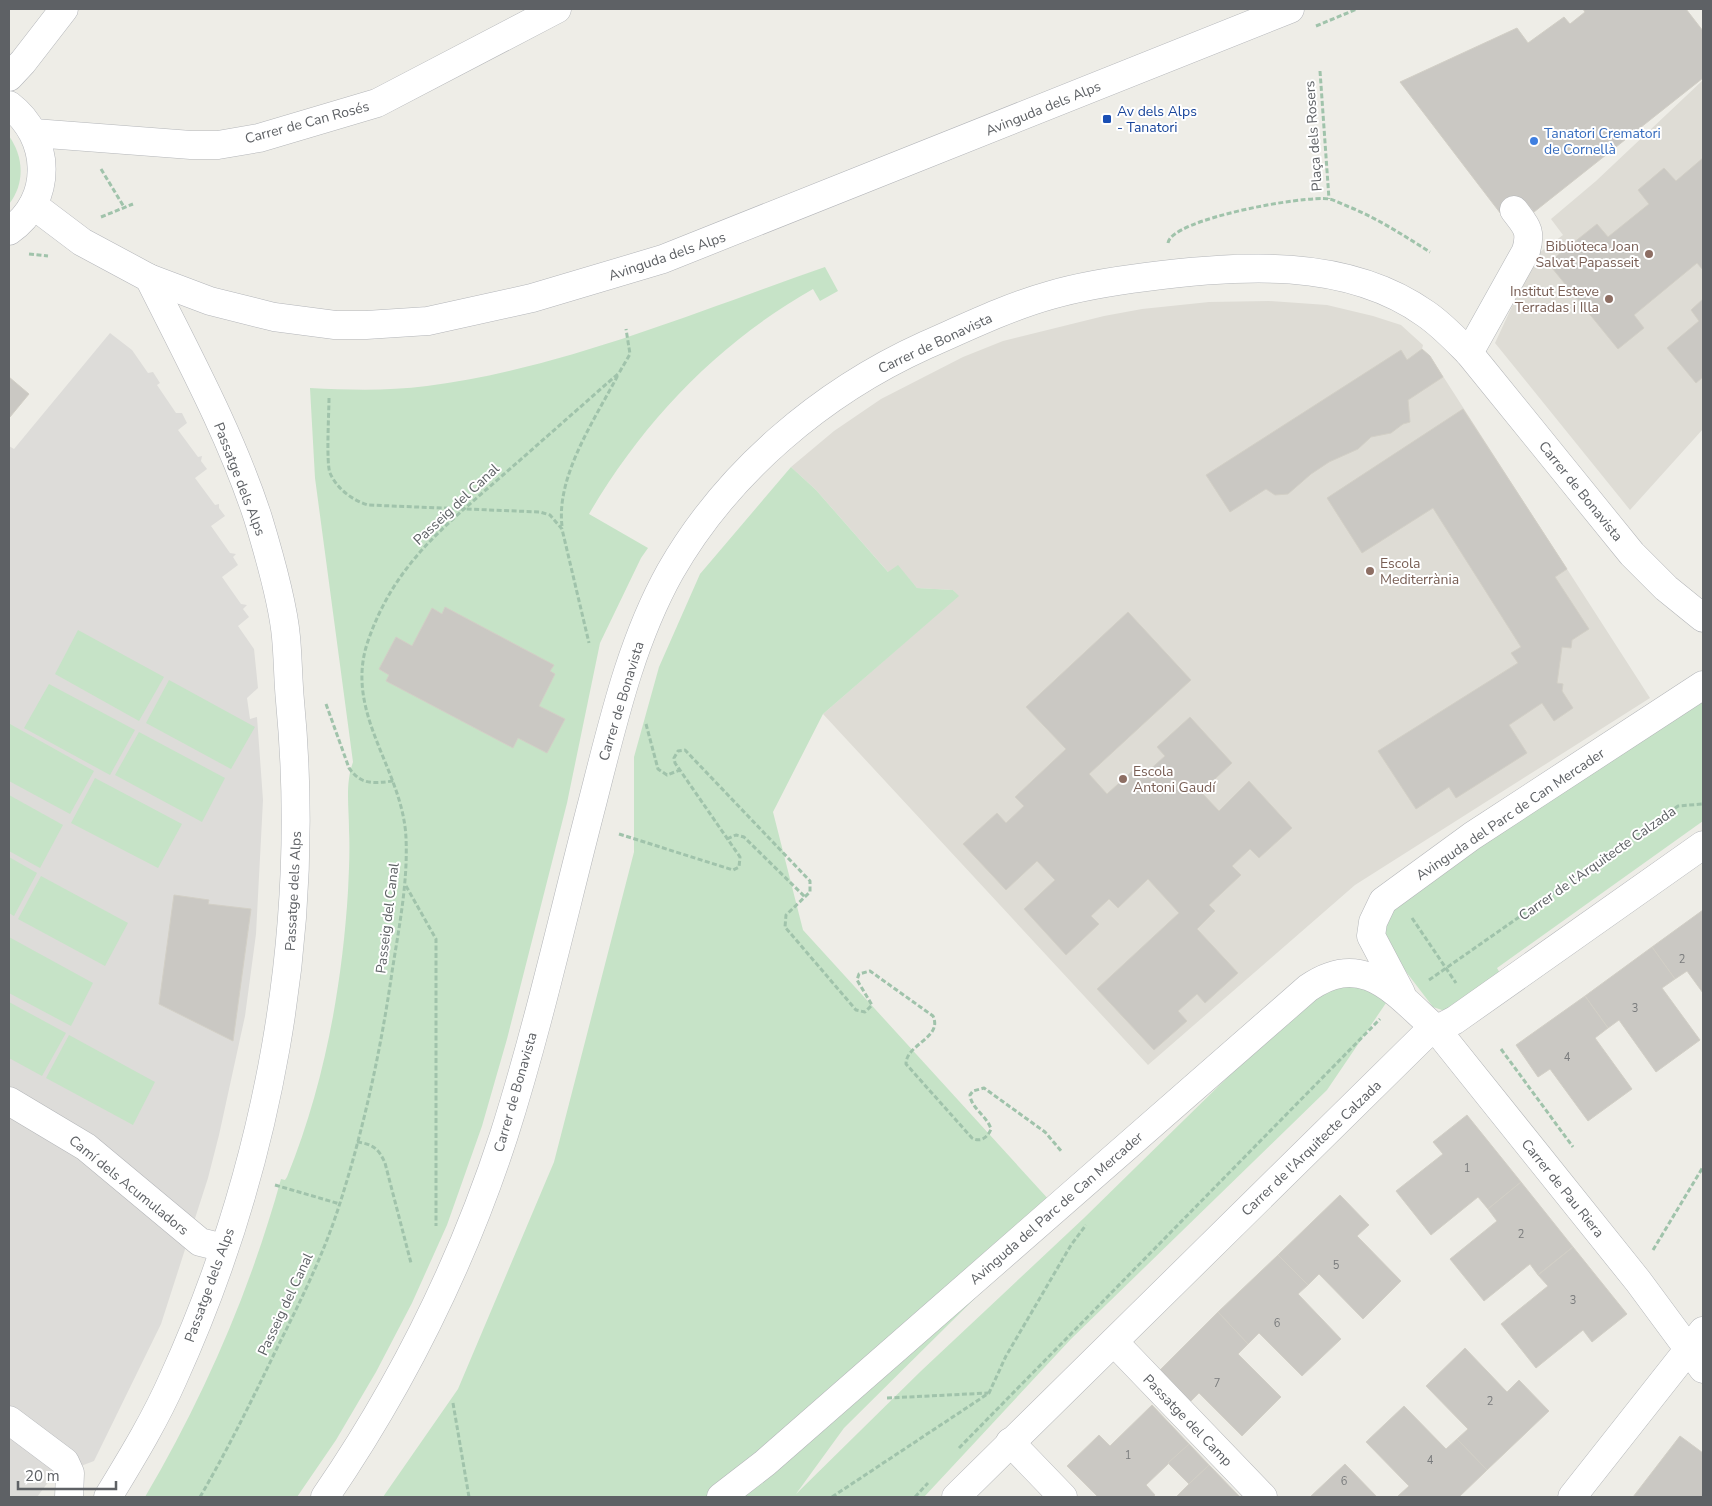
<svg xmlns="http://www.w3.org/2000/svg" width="1712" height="1506" viewBox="0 0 1712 1506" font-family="'Nunito Sans',sans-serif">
<rect width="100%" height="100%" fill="#eeede7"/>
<path fill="#dddcd9" d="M110,333L132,350L148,373L153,372L160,383L157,385L176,413H182L187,423L178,430L198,457L202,456L201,461L207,469L195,478L215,505L219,504V508L225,516L211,526L230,553L236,554L233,557L238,565L222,577L241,604L247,605L243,609L249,617L238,626L254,649L258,688L247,698L250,719L257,717L263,800L256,934L245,1016L219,1135L208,1178L161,1324L94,1461L52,1477L37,1497H9V446L14,449Z"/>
<g fill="#dedcd5">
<path d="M1703,80V429L1630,510L1495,343L1536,255L1563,235L1551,219L1596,181Z"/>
<path d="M1269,301L1327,305L1373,316L1401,325L1423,345L1422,349L1430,356L1650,698L1355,885L1148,1065L823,714L958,596L953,590L917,588L898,566L889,573L816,490L791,467L834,431L881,399L963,357L1003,341L1104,316L1142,309L1209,302Z"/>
</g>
<g fill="#c6e3c7">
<path d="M9,136C24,157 25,184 9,204Z"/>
<path d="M825,267L838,291L820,301L813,289C718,343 644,420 589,514L648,548L641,558L600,643L567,803L507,1039L482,1126L447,1225L412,1303L376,1372L336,1440L297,1497H145C204,1397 250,1291 281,1179L285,1180L287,1177C324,1086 342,988 348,891C349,870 350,850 349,830C349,807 345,784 353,762L315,478L310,388C350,390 388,391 427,386C561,369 698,311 825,267Z"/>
<path d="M791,467L816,490L888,572L898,565L917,588L953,590L959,596L823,714L773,812L803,930L1061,1213L844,1428L796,1494L921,1371L1084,1218L1291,1015C1323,988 1351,968 1386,1003L1327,1090L1071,1339L924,1497H383L458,1389L554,1162L634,852V757L659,667L700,574Z"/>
<path d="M78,630L164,677L139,721L55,674Z"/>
<path d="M169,680L255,727L231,769L146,723Z"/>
<path d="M49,684L135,730L110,775L24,728Z"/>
<path d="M1703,701V821L1497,968L1501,975L1445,1011L1433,1007L1384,943L1388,913L1464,855Z"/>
<path d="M10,724L94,771L70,814L9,781Z"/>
<path d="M139,732L225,778L202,822L115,775Z"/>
<path d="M95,778L182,824L158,868L71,823Z"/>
<path d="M9,795L63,825L40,868L9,851Z"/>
<path d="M9,857L37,873L14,916L9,913Z"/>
<path d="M41,876L128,923L105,966L18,919Z"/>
<path d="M9,937L93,983L71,1026L9,993Z"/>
<path d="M9,1002L66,1033L42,1076L9,1058Z"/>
<path d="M69,1035L155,1082L133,1125L46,1078Z"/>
</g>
<g fill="#cac8c3" stroke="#d2cfc6">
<path d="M1583,9H1686L1703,31V78L1534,212L1525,201L1504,218L1400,82L1517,28L1528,43L1564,17L1570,24L1585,12Z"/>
<path d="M1703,158V270L1697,263L1634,315L1644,328L1618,349L1548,263L1597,224L1608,237L1649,204L1638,190L1664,168L1676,181Z"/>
<path d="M1703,299V377L1696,383L1667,348L1699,321L1691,310Z"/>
<path d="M1422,349L1430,356L1443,377L1408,400L1410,422L1403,424L1391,433L1371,437L1358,449L1329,462L1311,474L1288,494L1275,495L1266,489L1230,512L1206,475L1401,350L1407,360Z"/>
<path d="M9,377L29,394L10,417L9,416Z"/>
<path d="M1463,409L1567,569L1555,577L1589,629L1572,640L1571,648L1562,647L1557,683L1563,684L1562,691L1573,708L1554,721L1542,703L1509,725L1527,753L1456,798L1449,787L1416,809L1378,751L1518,663L1511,653L1521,647L1433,508L1362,553L1327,498Z"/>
<path d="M445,607L554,665L550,671L555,674L539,706L565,719L547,753L518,738L513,748L386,681L389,675L379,669L396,637L412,646L432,608L442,614Z"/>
<path d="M1128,612L1191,680L1089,774L1107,794L1139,765L1146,773L1165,756L1157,747L1190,717L1232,763L1201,792L1219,811L1249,781L1292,828L1259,858L1250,849L1232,866L1241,875L1209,905L1215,911L1197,929L1238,973L1205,1003L1197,994L1178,1011L1187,1021L1154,1050L1097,989L1179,913L1148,879L1118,908L1109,899L1091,916L1099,924L1066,955L1024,909L1055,880L1037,861L1006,890L963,844L997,813L1006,823L1024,806L1015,797L1066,749L1026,707Z"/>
<path d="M174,895L209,900L208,904L251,909L233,1041L159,1004Z"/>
<path d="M1703,910V993L1687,971L1675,979L1652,947Z"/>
<path d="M1652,947L1675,979L1662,988L1700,1040L1656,1072L1619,1020L1608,1028L1585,996Z"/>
<path d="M1585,996L1608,1028L1595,1038L1632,1089L1588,1121L1550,1069L1538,1077L1516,1045Z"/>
<path d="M1467,1115L1521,1182L1488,1209L1478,1197L1431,1235L1396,1191L1443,1154L1433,1142Z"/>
<path d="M1521,1182L1573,1247L1538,1275L1530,1264L1484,1301L1450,1259L1497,1221L1488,1209Z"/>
<path d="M1340,1195L1369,1225L1357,1236L1401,1281L1363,1319L1319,1274L1308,1285L1278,1255Z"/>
<path d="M1573,1247L1627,1314L1592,1342L1583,1330L1536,1368L1501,1324L1548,1286L1538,1275Z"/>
<path d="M1278,1255L1308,1285L1298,1294L1341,1339L1302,1376L1259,1333L1248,1344L1218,1312Z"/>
<path d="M1218,1312L1248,1344L1238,1354L1281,1397L1242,1436L1199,1393L1189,1403L1158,1372Z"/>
<path d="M1465,1348L1507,1392L1519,1380L1549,1411L1487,1470L1457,1439L1468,1429L1426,1386Z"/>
<path d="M1152,1405L1189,1444L1146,1485L1155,1495L1153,1497H1098L1067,1466L1099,1435L1110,1446Z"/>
<path d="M1404,1406L1446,1449L1457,1439L1487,1470L1459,1497L1398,1496L1409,1486L1366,1442Z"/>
<path d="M1680,1436L1703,1453V1497H1633Z"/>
<path d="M1189,1444L1209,1465L1189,1484L1168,1463Z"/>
<path d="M1345,1464L1377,1497H1310Z"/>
<path d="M1209,1465L1240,1497H1176L1189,1484Z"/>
</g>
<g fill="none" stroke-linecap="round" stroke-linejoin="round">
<g stroke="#b4b6b9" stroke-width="29">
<g id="street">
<path d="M34,133L191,145H218L259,138L377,103L557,9"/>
<path d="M1469,353L1526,251C1532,230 1526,226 1514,210"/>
<path d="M1401,993L1371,936L1373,922L1383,901L1472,836L1703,685"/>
<path d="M9,1101L86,1147L200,1242L224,1248"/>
<path d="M1114,1342L1263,1497"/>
<path d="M9,1420L65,1462L70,1473L69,1497"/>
<path d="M1010,1442L1063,1497"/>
<path d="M108,1497C131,1459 155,1420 173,1379C269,1168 312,931 290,701C288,680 288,658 286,637C283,603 268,551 258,518C231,435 188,356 149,278"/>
<path d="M325,1497C401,1386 462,1264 504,1135C539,1025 564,911 593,800C613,722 631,642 670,572C727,472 822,392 926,345C967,327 1008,307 1051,295C1082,286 1114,281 1146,277C1238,265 1346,257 1426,314C1442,325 1455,339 1469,353L1632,554L1666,588L1703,618"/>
<path d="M721,1497L765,1463L1308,988C1364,949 1396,994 1436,1029L1638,1281L1703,1369"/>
<path d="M956,1497L1424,1036L1455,1020L1703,845"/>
<path d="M1572,1497L1703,1331"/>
</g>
</g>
<g stroke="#b3b5b9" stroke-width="29">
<g id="secondary">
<path d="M9,77L23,62L64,9"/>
<path d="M9,105C51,137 54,200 9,231"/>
<path d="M33,205L82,242L149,278L210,301L274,317L335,325H366L428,321L532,298L663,259L1290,9"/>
</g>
</g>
<g stroke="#a0c3ab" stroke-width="3" stroke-dasharray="5 2.5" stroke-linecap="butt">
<path d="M1316,26L1357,9"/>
<path d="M1320,71L1329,199"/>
<path d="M101,169L124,207"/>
<path d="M101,217L133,204"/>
<path d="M1168,243C1171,219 1305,195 1329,199C1335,200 1341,204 1347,206C1377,218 1403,235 1430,252"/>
<path d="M29,254L48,256"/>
<path d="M329,398C329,412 326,463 330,473C337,489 352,500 368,505L540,512L550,515L562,529L589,643"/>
<path d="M562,526C556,476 595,419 618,375"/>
<path d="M326,704L349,768C362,786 374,783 394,781"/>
<path d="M646,724L658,769L667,775L680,770"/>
<path d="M619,834L733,870L739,867L740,857L675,763L674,758L678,751L685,750L810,881V892L786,915L785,927L856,1010L865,1012L872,1005L857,980L859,974L870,971L933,1016C943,1038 906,1044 906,1064L972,1138C981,1143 988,1137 991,1129C987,1116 971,1108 970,1095L973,1091L984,1088L1045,1132L1062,1152"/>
<path d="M727,839L736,835L744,837L805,897"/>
<path d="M406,886L436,939V1226"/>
<path d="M1412,918L1456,983"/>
<path d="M1429,980L1678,806L1703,804"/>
<path d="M1501,1049L1573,1147"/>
<path d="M357,1142C373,1144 379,1149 385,1163L411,1263"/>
<path d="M275,1185L340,1204"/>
<path d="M1653,1250L1703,1167"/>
<path d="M887,1398L988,1393"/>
<path d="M453,1403L469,1497"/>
<path d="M959,1448L1380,1019"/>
<path d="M200,1497C228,1449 252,1400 276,1350C300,1302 324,1254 340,1203C364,1128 381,1049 392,972C399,927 408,883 406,838C403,769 343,713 368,641C395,563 444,527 503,475C542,441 580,407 619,373L630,354L626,329"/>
<path d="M832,1497L989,1393L1006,1356L1071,1245L1086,1225"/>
<path d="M915,1497L928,1483"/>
</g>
<use href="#street" stroke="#fff" stroke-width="28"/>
<use href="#secondary" stroke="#fff" stroke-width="28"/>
</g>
<rect fill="#1a4fb4" stroke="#fff" stroke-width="2" x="1102" y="114" width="10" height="10" rx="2.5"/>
<circle fill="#3f7fe0" stroke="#fff" stroke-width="2" cx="1534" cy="141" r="5"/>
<g fill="#8d6e63" stroke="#fff" stroke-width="2">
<circle cx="1649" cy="254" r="5"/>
<circle cx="1609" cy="299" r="5"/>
<circle cx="1370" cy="571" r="5"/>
<circle cx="1123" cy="779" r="5"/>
</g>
<g text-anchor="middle" stroke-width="4" stroke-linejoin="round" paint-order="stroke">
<g font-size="11" fill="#797b7c">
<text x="1682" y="963">2</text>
<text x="1635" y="1012">3</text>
<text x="1567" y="1061">4</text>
<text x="1467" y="1172">1</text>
<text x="1521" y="1238">2</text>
<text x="1336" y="1269">5</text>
<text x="1573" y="1304">3</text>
<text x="1277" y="1327">6</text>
<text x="1217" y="1387">7</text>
<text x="1490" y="1405">2</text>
<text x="1128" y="1459">1</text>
<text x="1430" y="1464">4</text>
<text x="1344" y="1485">6</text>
</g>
<g font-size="14" fill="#5e6165" stroke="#fff">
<text transform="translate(1043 108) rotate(-22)" y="5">Avinguda dels Alps</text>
<text transform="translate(307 122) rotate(-15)" y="5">Carrer de Can Rosés</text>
<text transform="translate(1313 136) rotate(-94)" y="5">Plaça dels Rosers</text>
<text transform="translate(667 256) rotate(-19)" y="5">Avinguda dels Alps</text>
<text transform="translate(935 343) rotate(-25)" y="5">Carrer de Bonavista</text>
<text transform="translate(240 479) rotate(69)" y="5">Passatge dels Alps</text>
<text transform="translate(1581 491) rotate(51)" y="5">Carrer de Bonavista</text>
<text transform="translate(456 504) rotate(-43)" y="5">Passeig del Canal</text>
<text transform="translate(621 701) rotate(-73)" y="5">Carrer de Bonavista</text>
<text transform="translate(1510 814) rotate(-34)" y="5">Avinguda del Parc de Can Mercader</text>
<text transform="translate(1597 863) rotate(-35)" y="5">Carrer de l'Arquitecte Calzada</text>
<text transform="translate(293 891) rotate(-87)" y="5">Passatge dels Alps</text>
<text transform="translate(387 918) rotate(-83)" y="5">Passeig del Canal</text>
<text transform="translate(515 1092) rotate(-74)" y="5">Carrer de Bonavista</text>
<text transform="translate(1311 1148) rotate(-44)" y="5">Carrer de l'Arquitecte Calzada</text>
<text transform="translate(129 1185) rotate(39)" y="5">Camí dels Acumuladors</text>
<text transform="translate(1563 1188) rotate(51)" y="5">Carrer de Pau Riera</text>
<text transform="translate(1056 1208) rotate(-41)" y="5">Avinguda del Parc de Can Mercader</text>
<text transform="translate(209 1285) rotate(-70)" y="5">Passatge dels Alps</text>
<text transform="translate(285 1304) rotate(-65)" y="5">Passeig del Canal</text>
<text transform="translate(1188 1420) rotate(46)" y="5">Passatge del Camp</text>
</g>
<g font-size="14" fill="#164399" stroke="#fff" text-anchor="start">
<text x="1117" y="116">Av dels Alps<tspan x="1117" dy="16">- Tanatori</tspan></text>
</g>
<g font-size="14" fill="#366cbe" stroke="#fff" text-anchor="start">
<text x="1544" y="138">Tanatori Crematori<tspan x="1544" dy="16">de Cornellà</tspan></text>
</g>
<g font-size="14" fill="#785e54" stroke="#fff" text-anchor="end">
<text x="1639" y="251">Biblioteca Joan<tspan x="1639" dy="16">Salvat Papasseit</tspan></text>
<text x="1599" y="296">Institut Esteve<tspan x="1599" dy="16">Terradas i Illa</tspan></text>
<text x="1380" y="568" text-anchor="start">Escola<tspan x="1380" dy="16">Mediterrània</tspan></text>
<text x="1133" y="776" text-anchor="start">Escola<tspan x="1133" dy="16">Antoni Gaudí</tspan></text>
</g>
</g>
<rect width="1712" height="1506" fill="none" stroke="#5e6165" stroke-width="20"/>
<path d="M18 1481v8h98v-8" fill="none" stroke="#5e6165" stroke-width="2.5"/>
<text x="25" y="1481" font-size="15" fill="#5e6165" stroke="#ffffff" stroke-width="4" paint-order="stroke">20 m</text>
</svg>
